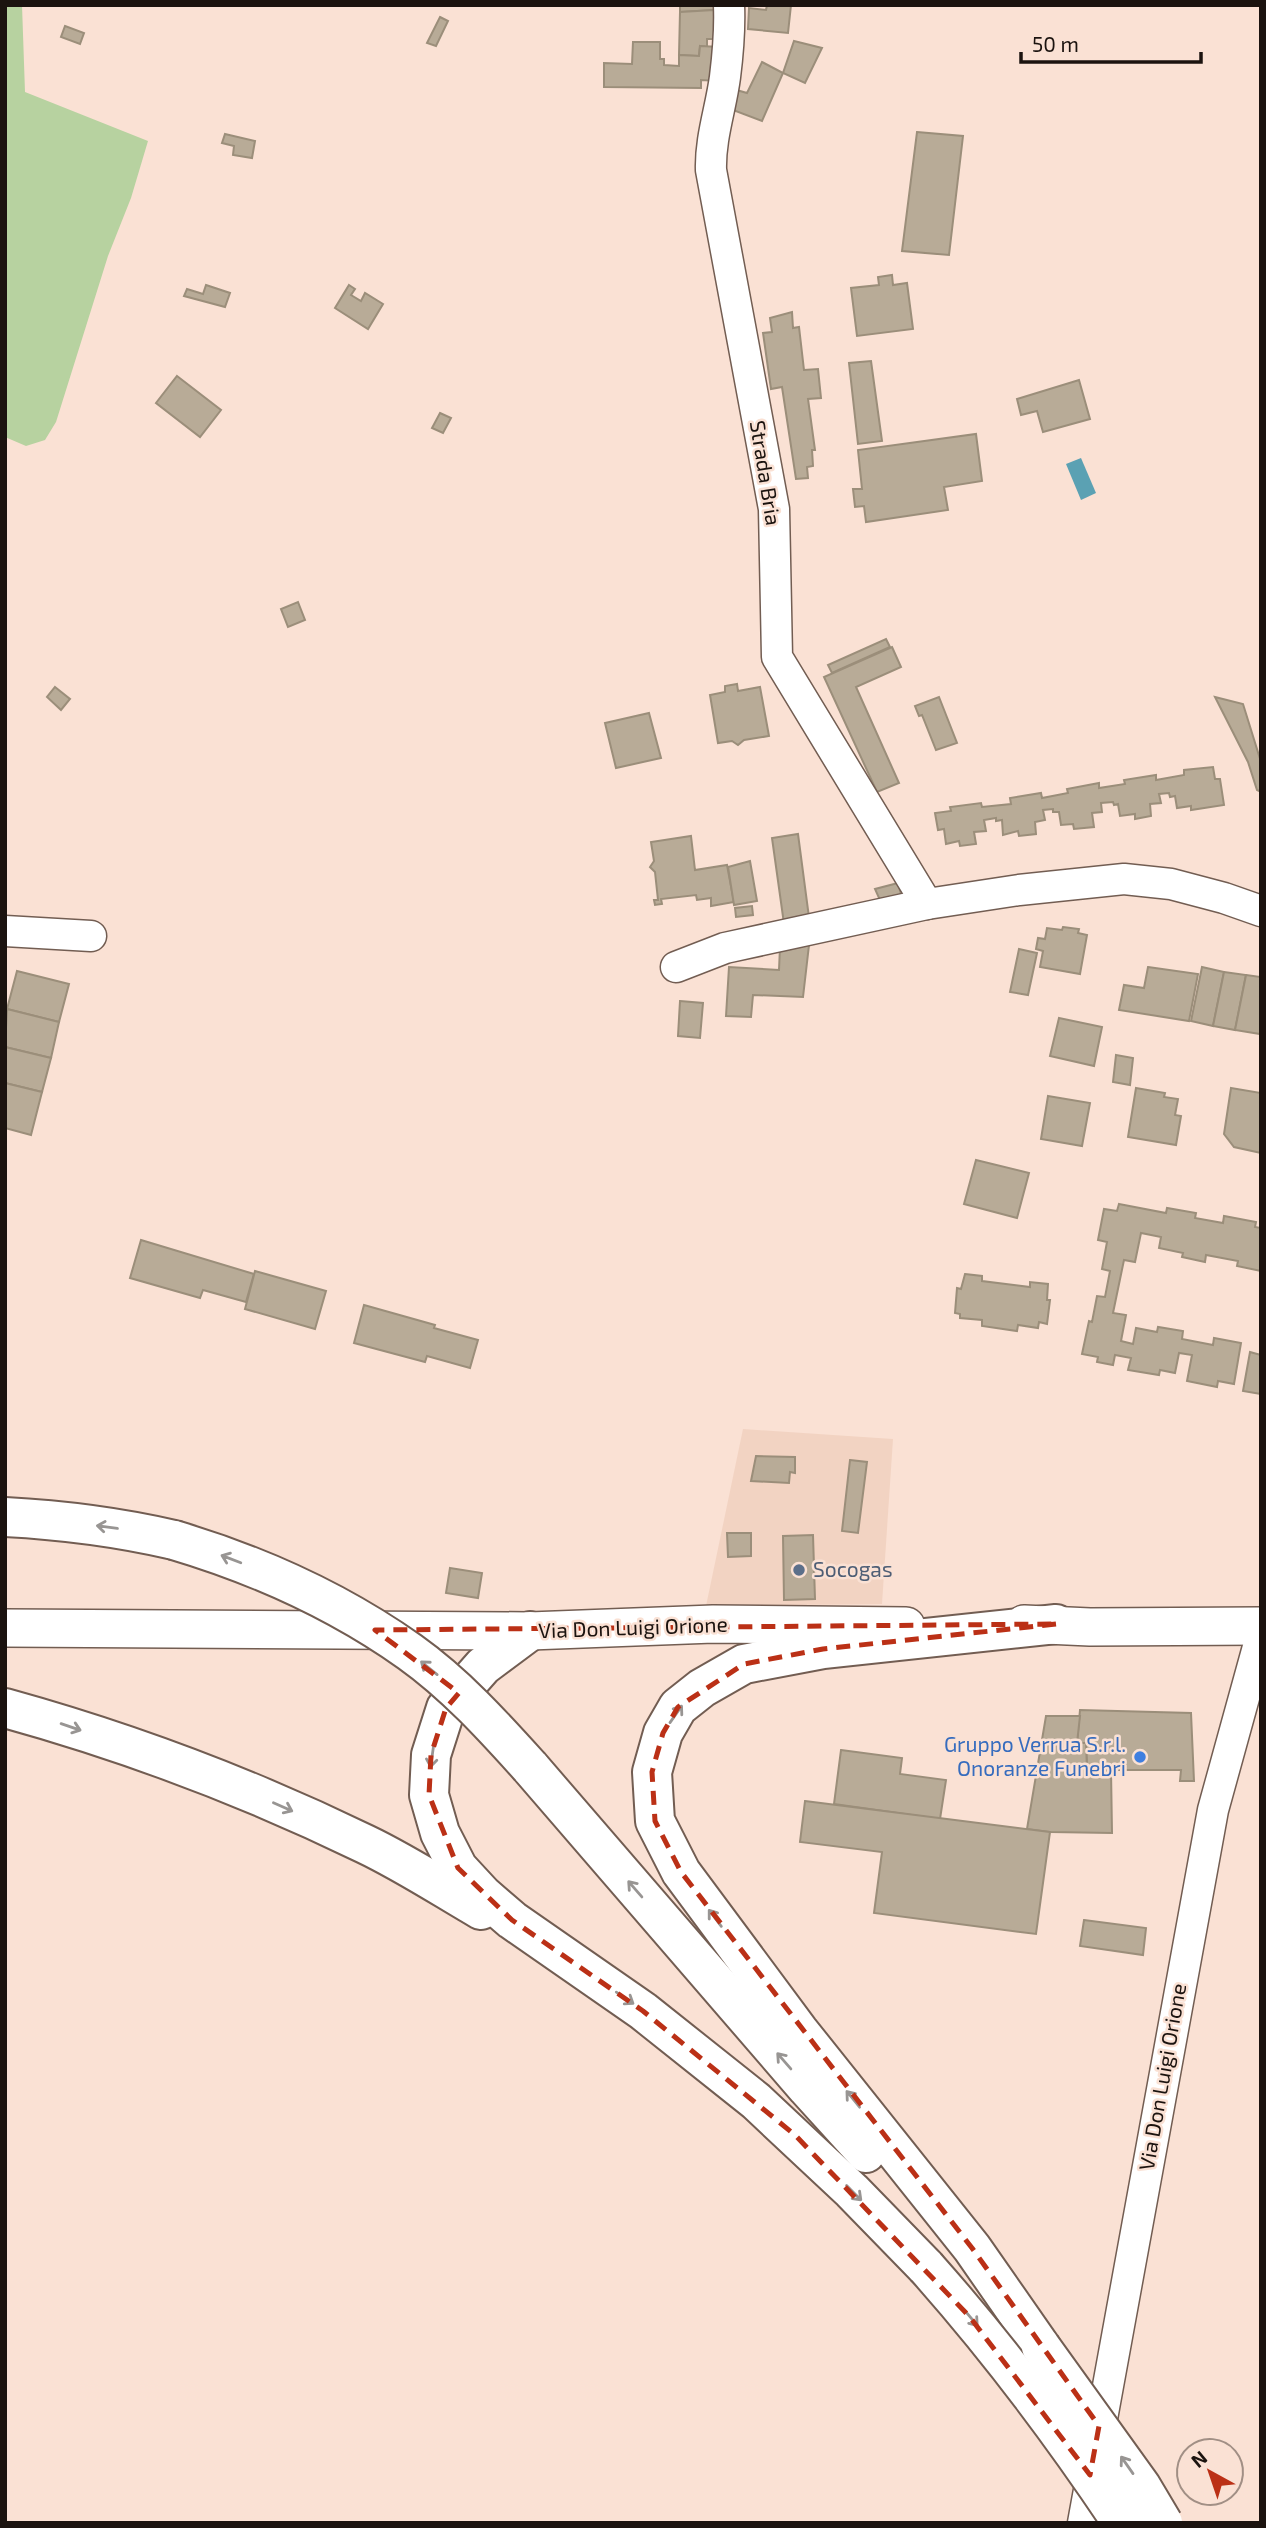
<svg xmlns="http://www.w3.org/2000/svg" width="1266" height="2528" viewBox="0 0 1266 2528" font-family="'Exo 2',sans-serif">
<rect width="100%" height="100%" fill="#fae1d4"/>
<path fill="#f2d3c2" d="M743,1429L893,1439L882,1604L706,1606Z"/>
<path fill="#b7d2a0" d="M5,5H22L25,92L148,141L131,198L108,256L56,422L45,440L26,446L5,437Z"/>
<path fill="#5ba1b3" d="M1081,458L1096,493L1081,500L1066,464Z"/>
<g fill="#b8ab97" stroke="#9b8e7a" stroke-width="2">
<path d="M680,5H715L714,10L680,12Z"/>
<path d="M767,5H791L788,33L748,29L749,8L766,10Z"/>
<path d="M714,10V39H707V47L700,46L699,56L679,55L680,12Z"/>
<path d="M440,17L448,21L436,46L427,43Z"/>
<path d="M65,26L84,33L80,44L61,37Z"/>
<path d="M794,41L822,48L805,83L783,73Z"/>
<path d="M633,42H660V59H664V65L679,66V55L699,56L700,46L721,47L718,81L701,80V88L604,87V63L632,64Z"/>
<path d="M762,62L783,73L762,121L725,107L733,89L747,93Z"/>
<path d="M917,132L963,136L949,255L902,251Z"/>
<path d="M225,134L255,141L252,158L233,155L234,146L222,143Z"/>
<path d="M892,275L893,285L907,283L913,329L857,336L851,288L879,285L878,277Z"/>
<path d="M206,285L230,293L225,307L184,296L187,289L203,294Z"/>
<path d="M349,285L355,289L351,295L361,301L365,293L383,304L368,329L335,308Z"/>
<path d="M792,312L793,328L799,327L804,370L818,369L821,398L808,399L815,450H812L813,466L807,467L808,478L796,479L782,387L771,389L763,333L772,332L770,318Z"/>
<path d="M871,361L882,441L858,444L849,363Z"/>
<path d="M177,376L221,410L200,437L156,403Z"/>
<path d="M1079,380L1090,419L1043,432L1037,411L1021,415L1017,399Z"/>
<path d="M440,413L451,418L443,433L432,428Z"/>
<path d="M976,434L982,481L944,487L948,510L866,522L864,506L855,507L853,489H862L858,450Z"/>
<path d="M298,602L305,620L288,627L281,609Z"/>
<path d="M886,639L890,647L832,673L828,665Z"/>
<path d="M892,647L901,667L856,687L899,783L877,792L824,677Z"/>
<path d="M737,684L738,691L760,687L769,736L744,740L738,745L732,741L718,743L710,695L725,692V686Z"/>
<path d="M55,687L70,699L61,710L47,697Z"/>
<path d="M939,697L957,743L936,750L922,715L919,716L915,706Z"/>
<path d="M1215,697L1243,704L1261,762V792L1257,790L1248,762Z"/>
<path d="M649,713L661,758L616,768L605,723Z"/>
<path d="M1213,767L1215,779H1220L1224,805L1191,810V806L1177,808L1175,796L1170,797L1169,793L1159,794L1161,803L1150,804L1151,816L1135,819V814L1120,816L1118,804L1114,805L1113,802L1101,803L1102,812L1092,813L1094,827L1074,829L1073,824L1061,825L1059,812H1053V809L1043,810L1045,820L1035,822L1036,834L1019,836L1018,831L1003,835L1002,820L996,821V818L984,820L986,831L974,832L976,844L960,846L959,841L946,844L944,829L938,830L935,813L951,811L950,807L981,803L982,807L1011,804L1010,798L1041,793L1042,798L1068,793L1067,789L1099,783V788L1125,784L1124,780L1156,775V780L1184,775V770Z"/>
<path d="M798,834L810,925L785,931L772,838Z"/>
<path d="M691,836L695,870L727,865L734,902L711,906V898L697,900L696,895L661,899L662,904L655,905L654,900H658L655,872L650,867L654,861L651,842Z"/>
<path d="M750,861L757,901L734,905L728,867Z"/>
<path d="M898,883L902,898L883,907L875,889Z"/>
<path d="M752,906L753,915L736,917L735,908Z"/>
<path d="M1063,927L1079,929L1078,933L1087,935L1080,974L1040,967L1043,951L1036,949L1038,938L1045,939L1047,928L1062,930Z"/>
<path d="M803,944L809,945L803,997L753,995L751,1017L726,1016L729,967L779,970L780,947H802Z"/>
<path d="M1019,949L1037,953L1028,995L1010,992Z"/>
<path d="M1148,967L1198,974L1189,1021L1119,1010L1124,985L1144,988Z"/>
<path d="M1202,967L1224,972L1213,1026L1191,1021Z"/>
<path d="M17,971L69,984L59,1022L7,1009Z"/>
<path d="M1224,972L1246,975L1235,1030L1213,1026Z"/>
<path d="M1246,975L1261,977L1260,1034L1235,1030Z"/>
<path d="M680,1001L703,1003L700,1038L678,1036Z"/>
<path d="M7,1009L59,1022L51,1058L5,1047Z"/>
<path d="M1059,1018L1102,1027L1094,1066L1050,1056Z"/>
<path d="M5,1047L51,1058L42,1092L5,1083Z"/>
<path d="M1116,1055L1133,1058L1130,1085L1113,1082Z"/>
<path d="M5,1083L42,1092L31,1135L5,1128Z"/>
<path d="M1136,1088L1165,1093L1164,1097L1178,1099L1175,1115L1181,1116L1176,1145L1128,1137Z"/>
<path d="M1231,1088L1261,1093V1153L1234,1147L1224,1134Z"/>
<path d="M1048,1096L1090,1103L1082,1146L1041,1139Z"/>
<path d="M976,1160L1029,1173L1017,1218L964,1204Z"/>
<path d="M1119,1204L1166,1213L1167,1208L1196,1213L1195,1218L1223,1223L1224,1216L1256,1222L1255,1227L1261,1228V1271L1237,1266L1238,1261L1206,1255L1205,1262L1182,1257L1183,1253L1159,1248L1161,1237L1141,1233L1135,1262L1124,1260L1113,1313L1126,1315L1121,1341L1133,1344L1136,1328L1157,1332L1158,1327L1183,1331L1182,1339L1213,1345L1214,1338L1241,1343L1234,1384L1218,1381L1217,1387L1187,1381L1192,1355L1179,1353L1175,1373L1160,1370L1159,1375L1128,1370L1131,1358L1115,1355L1113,1365L1097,1362L1098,1357L1082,1354L1089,1321L1092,1322L1097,1296L1105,1297L1110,1271L1102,1269L1107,1242L1098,1240L1104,1209L1117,1211Z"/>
<path d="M141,1240L254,1274L246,1302L203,1290L200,1298L130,1278Z"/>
<path d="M255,1271L326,1291L315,1329L245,1309Z"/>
<path d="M965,1274L982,1276V1281L1030,1287V1282L1048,1284L1047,1300H1050L1047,1324L1039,1322L1038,1328L1018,1325L1017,1331L982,1326V1320L960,1318V1314L955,1313L957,1288L961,1289Z"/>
<path d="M364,1305L435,1325L434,1328L478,1340L470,1368L427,1356L425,1362L354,1343Z"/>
<path d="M1250,1352L1261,1355V1394L1243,1391Z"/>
<path d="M756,1456L795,1457V1473L790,1472L789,1483L751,1481Z"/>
<path d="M850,1460L867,1462L858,1533L842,1531Z"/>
<path d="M727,1533H751V1556L728,1557Z"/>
<path d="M813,1535L815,1599L784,1600L783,1536Z"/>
<path d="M450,1568L482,1573L478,1598L446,1593Z"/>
<path d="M1080,1710L1191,1713L1194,1781H1180L1181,1770H1087L1086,1743H1077Z"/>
<path d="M1046,1716H1080L1077,1743H1086L1087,1770H1111L1112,1833L1050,1832L1027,1829Z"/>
<path d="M841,1750L902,1758L900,1774L946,1780L940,1819L834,1804Z"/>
<path d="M805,1801L1050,1832L1036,1934L874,1913L882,1852L800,1842Z"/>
<path d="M1084,1920L1146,1928L1143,1955L1080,1946Z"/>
</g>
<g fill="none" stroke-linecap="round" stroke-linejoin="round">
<g stroke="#725d52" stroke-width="33">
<g id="minor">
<path d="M729,5C730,29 728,53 725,77C721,108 710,138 711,170L774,509L777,657L927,904"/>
<path d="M5,931L91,936"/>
<path d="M676,967L725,948L927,904L1019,890L1124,879L1171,884L1224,898L1261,911"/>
<path d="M1083,2523L1213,1810L1261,1636"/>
</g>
</g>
<g stroke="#725d52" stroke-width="40">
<g id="major">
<path d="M1024,1624L1090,1627L1261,1626"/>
<path d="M5,1628L530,1631L713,1624L906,1626"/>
</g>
</g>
<g stroke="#725d52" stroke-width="42">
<g id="highway">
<path d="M5,1517C62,1520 118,1527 174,1540"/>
<path d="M530,1631L483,1666L446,1708L431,1755L429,1795L440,1833L458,1868L483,1895L512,1920L643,2011L756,2101L852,2191L926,2267"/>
<path d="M5,1708C128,1742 250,1788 365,1844C405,1863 443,1888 481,1910"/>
<path d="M530,1767L807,2088L866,2153"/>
<path d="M1041,2347L972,2248L799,2031L681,1872L655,1821L652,1772L663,1733L678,1707L702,1688L744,1664L823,1649L1056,1624"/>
</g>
</g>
<use href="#minor" stroke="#fff" stroke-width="30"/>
<use href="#major" stroke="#fff" stroke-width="37"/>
<use href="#highway" stroke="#fff" stroke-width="38"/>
<g stroke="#725d52" stroke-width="42" stroke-linecap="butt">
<g id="highway-bridge">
<path d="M174,1540C258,1565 338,1601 410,1652C455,1684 493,1726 530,1767"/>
<path d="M926,2267C998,2348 1062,2433 1122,2523"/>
<path d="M1041,2347L1141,2486L1163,2523"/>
</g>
</g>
<use href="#highway-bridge" stroke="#fff" stroke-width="38"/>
</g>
<defs><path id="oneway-shaft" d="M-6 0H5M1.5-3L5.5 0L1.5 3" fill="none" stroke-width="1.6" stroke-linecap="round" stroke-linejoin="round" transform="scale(1.75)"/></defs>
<g stroke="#989593">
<use href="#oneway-shaft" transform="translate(107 1527) rotate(-172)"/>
<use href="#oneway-shaft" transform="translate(231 1559) rotate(-159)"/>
<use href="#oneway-shaft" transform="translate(429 1668) rotate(-141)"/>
<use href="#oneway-shaft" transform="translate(676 1714) rotate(-55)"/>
<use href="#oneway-shaft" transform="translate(71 1727) rotate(19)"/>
<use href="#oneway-shaft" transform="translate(432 1757) rotate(98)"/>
<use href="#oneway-shaft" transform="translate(283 1807) rotate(24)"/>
<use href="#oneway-shaft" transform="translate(635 1889) rotate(-131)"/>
<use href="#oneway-shaft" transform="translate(715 1918) rotate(-127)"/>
<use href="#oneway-shaft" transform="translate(625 1998) rotate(34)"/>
<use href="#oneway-shaft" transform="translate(784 2061) rotate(-131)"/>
<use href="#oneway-shaft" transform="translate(853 2099) rotate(-129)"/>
<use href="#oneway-shaft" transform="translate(854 2193) rotate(45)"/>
<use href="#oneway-shaft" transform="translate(971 2318) rotate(50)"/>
<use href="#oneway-shaft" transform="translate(1127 2465) rotate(-125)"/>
</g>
<path fill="none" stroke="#bb3016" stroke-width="5" stroke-dasharray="14 9" stroke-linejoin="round" d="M1056,1624L823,1649L744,1664L678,1707L663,1733L652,1772L655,1821L681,1872L972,2248L1099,2426L1090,2475L969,2316L795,2135L643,2011L512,1920L458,1868L429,1795L431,1755L446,1708L459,1693L375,1630Z"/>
<circle fill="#5c6f8a" stroke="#fae1d4" stroke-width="2.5" cx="799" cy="1570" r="7"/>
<circle fill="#3f7fe0" stroke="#fae1d4" stroke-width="2.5" cx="1140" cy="1757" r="7"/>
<g text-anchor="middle" stroke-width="5" stroke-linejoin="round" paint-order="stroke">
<g font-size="21" fill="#1b130f" stroke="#fae1d4">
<text transform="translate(765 473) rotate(81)" y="7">Strada Bria</text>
<text transform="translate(633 1628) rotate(-2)" y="7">Via Don Luigi Orione</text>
<text transform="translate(1163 2077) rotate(-80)" y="7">Via Don Luigi Orione</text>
</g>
<g font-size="21" fill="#4e5e75" stroke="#fae1d4" text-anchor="start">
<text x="813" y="1577">Socogas</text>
</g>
<g font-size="21" fill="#366cbe" stroke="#fae1d4" text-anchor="end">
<text x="1126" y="1752">Gruppo Verrua S.r.l.<tspan x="1126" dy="24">Onoranze Funebri</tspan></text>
</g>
</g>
<rect width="1266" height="2528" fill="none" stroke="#1b130f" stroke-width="14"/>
<g transform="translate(1210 2472) rotate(320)"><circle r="33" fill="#fae1d4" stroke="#a18f85" stroke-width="2"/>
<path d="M0-5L12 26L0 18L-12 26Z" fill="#bb3016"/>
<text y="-10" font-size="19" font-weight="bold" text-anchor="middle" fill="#1b130f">N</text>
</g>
<path d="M1021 52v10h180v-10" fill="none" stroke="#1b130f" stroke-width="3.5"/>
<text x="1032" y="52" font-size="21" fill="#1b130f" stroke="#fae1d4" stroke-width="5" paint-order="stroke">50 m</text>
</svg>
